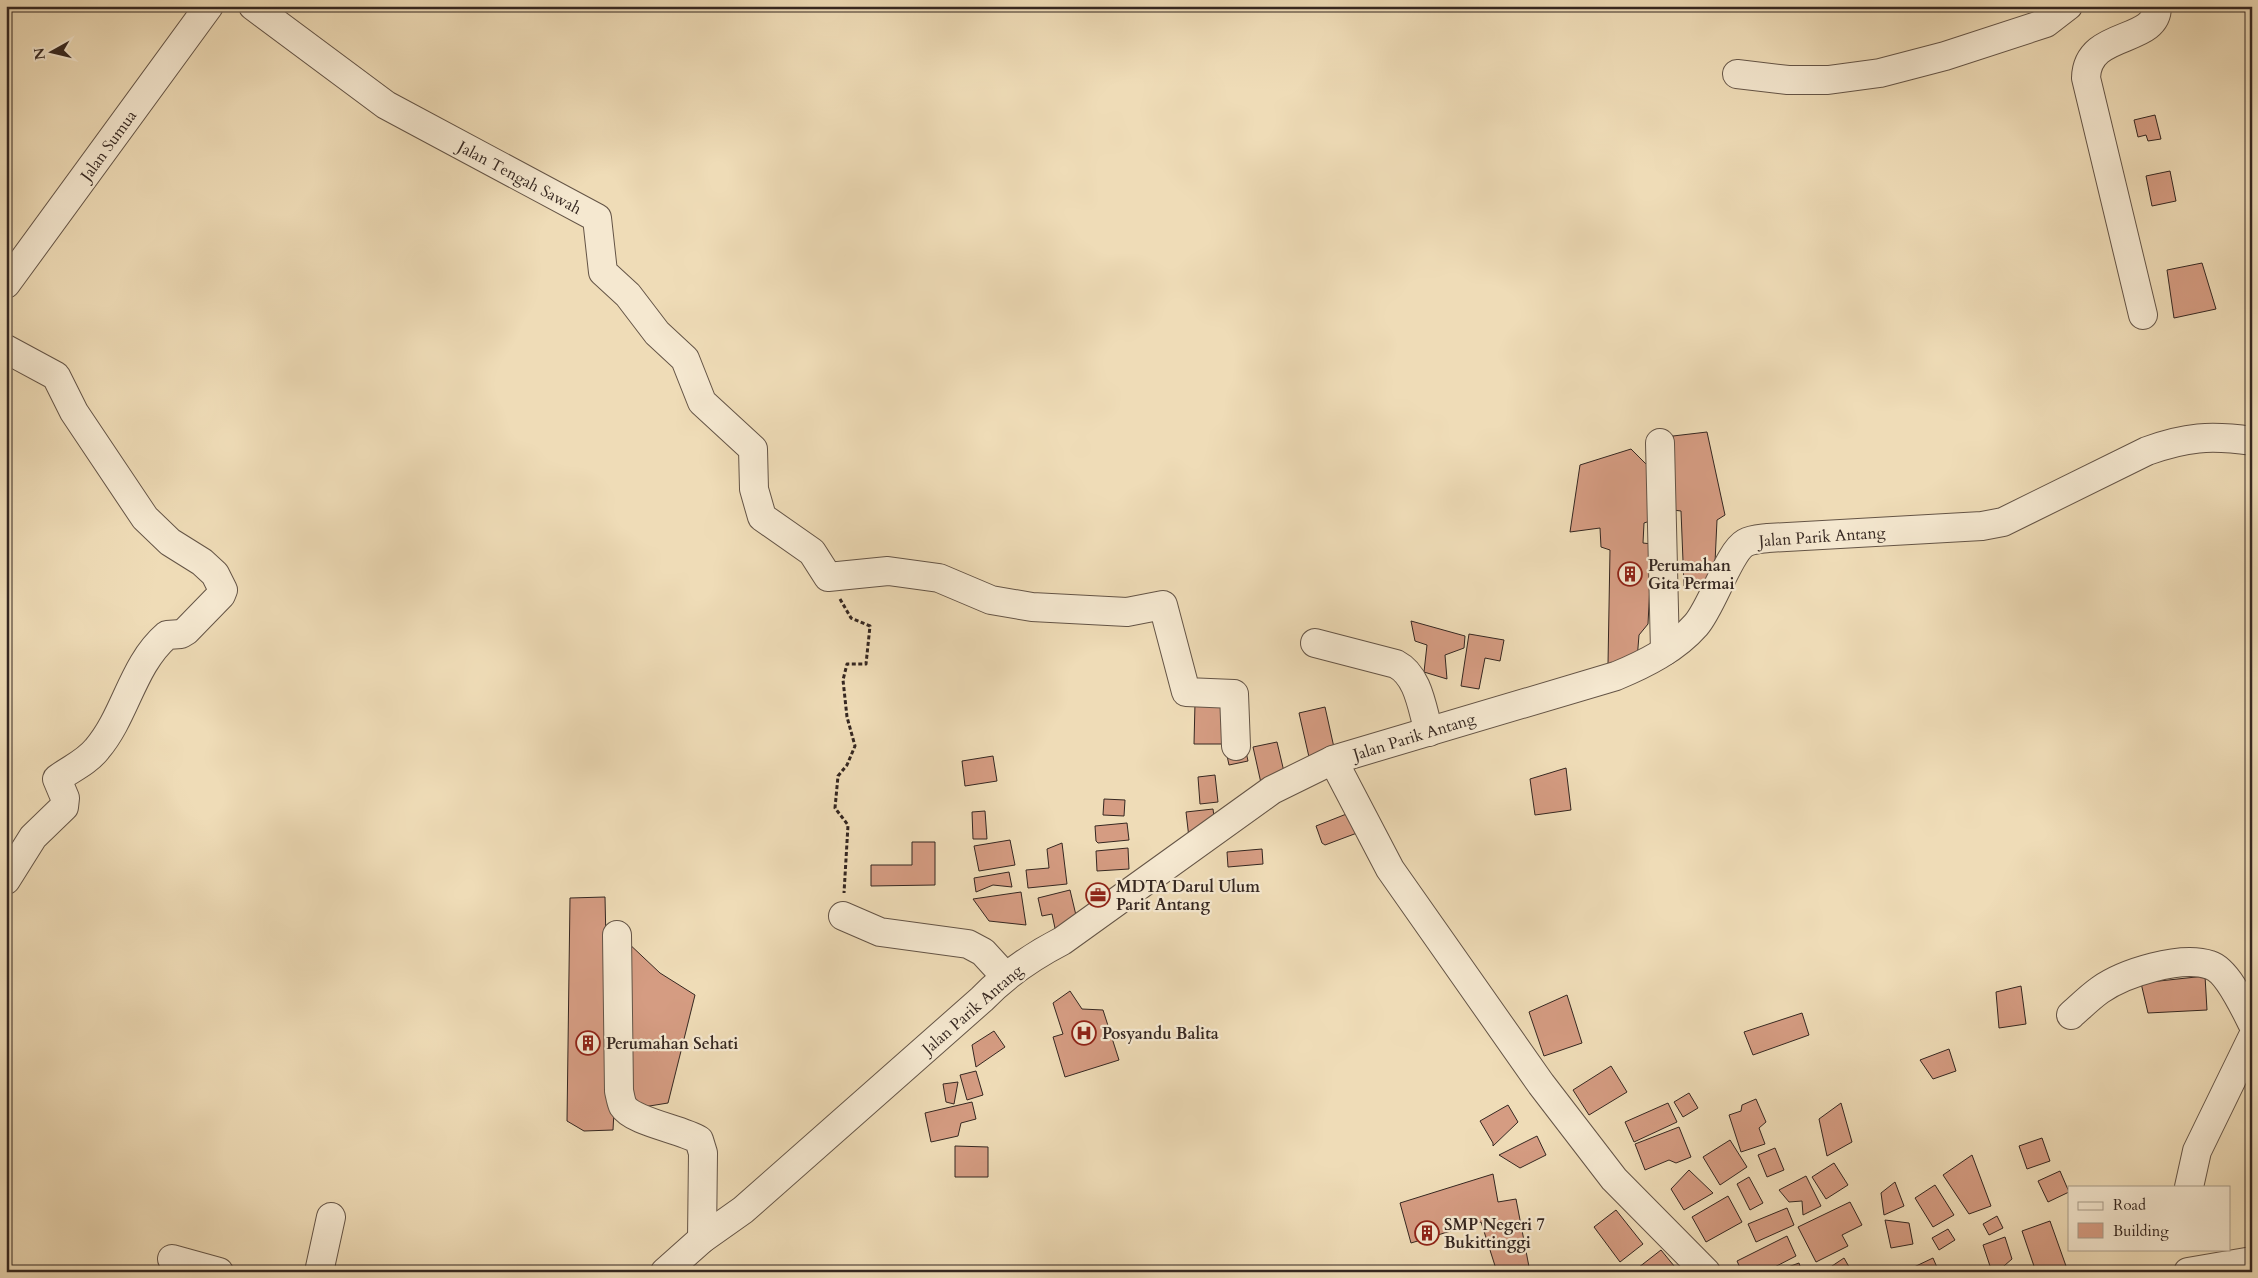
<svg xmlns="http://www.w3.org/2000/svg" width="2258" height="1278" viewBox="0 0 2258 1278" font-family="Cardo,serif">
<rect width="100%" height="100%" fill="#efdcb7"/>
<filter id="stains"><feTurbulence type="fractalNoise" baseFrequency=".004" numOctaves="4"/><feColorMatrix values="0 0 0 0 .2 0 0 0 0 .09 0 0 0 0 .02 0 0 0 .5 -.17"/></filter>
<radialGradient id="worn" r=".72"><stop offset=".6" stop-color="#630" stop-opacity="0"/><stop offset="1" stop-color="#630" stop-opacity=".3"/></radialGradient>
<g fill="#d59c82" stroke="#352721">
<path d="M2155,115L2161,139L2148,141L2146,135L2138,137L2134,120Z"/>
<path d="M2170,171L2176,201L2152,206L2146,176Z"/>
<path d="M2202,263L2216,309L2174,318L2167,270Z"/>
<path d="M1707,432L1725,515L1717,520L1714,584L1684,586L1681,511L1673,510V436Z"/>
<path d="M1631,449L1649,467L1653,520L1644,523L1643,543L1652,544L1648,624L1639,635L1637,660L1608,664L1610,550L1601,547L1600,528L1570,532L1580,465Z"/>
<path d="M1411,621L1465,636L1464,648L1445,655L1447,679L1424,672L1427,645L1415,641Z"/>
<path d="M1469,634L1504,640L1500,661L1485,658L1479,689L1461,686Z"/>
<path d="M1195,703L1231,704L1230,744H1194Z"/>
<path d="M1325,707L1335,752L1309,757L1299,713Z"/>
<path d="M1277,742L1285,776L1261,783L1253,747Z"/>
<path d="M1245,747L1248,761L1229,765L1226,751Z"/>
<path d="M993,756L997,781L965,786L962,761Z"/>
<path d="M1566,768L1571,810L1535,815L1530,779Z"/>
<path d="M1215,775L1218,802L1200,804L1198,777Z"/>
<path d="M1104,799L1125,800L1124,816L1103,815Z"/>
<path d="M1213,809L1215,824L1189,838L1186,812Z"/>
<path d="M985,811L987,839H973L972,812Z"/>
<path d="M1349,813L1357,833L1325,845L1322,843L1316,826Z"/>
<path d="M1127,823L1129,840L1098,843L1096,841L1095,826Z"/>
<path d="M1010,840L1015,865L979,871L974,846Z"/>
<path d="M912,842H935V885L871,886V865H912Z"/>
<path d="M1062,843L1067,884L1028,888L1026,870L1049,868L1047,849Z"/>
<path d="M1128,848L1129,869L1097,871L1096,851Z"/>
<path d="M1262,849L1263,864L1228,867L1227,852Z"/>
<path d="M1009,872L1012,887L993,885L976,892L974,878Z"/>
<path d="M1070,890L1079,928L1056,933L1052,914L1042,916L1038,898Z"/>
<path d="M1021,892L1026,925L989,921L973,899Z"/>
<path d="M605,897L607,988L614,1111L613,1130L584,1131L567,1121L570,898Z"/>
<path d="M625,940L660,973L695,995L668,1103L637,1108L628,1099Z"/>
<path d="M2205,976L2207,1010L2148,1013L2141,983Z"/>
<path d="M2021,986L2026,1024L1999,1028L1996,992Z"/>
<path d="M1070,991L1082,1009L1103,1010L1119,1060L1065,1077L1053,1037L1063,1034L1053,1003Z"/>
<path d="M1567,995L1582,1043L1544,1056L1529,1012Z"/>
<path d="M1802,1013L1809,1035L1753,1055L1744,1032Z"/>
<path d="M994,1031L1005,1047L976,1067L972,1045Z"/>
<path d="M1949,1049L1956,1071L1933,1079L1920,1060Z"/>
<path d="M1611,1066L1627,1092L1589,1115L1573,1090Z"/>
<path d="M976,1071L983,1095L967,1100L960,1075Z"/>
<path d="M958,1082L954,1104L946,1102L943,1084Z"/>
<path d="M1689,1093L1698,1108L1683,1117L1674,1102Z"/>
<path d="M1756,1099L1766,1122L1759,1128L1765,1144L1741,1152L1729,1115L1741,1111L1742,1105Z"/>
<path d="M972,1102L976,1119L961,1123L958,1136L931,1142L925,1113Z"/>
<path d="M1668,1103L1677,1122L1634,1142L1625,1122Z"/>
<path d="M1841,1103L1852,1142L1827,1156L1819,1119Z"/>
<path d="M1508,1105L1518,1122L1493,1146V1143L1480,1121Z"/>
<path d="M1679,1127L1691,1157L1676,1163L1669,1160L1645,1170L1635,1144Z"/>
<path d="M1537,1136L1546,1155L1520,1168L1499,1155Z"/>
<path d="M2042,1138L2050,1161L2027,1169L2019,1146Z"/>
<path d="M1730,1140L1747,1167L1720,1185L1703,1157Z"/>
<path d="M955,1146L988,1147V1177H955Z"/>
<path d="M1775,1148L1784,1170L1767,1177L1758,1155Z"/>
<path d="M1972,1155L1991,1206L1969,1214L1943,1175Z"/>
<path d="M1834,1163L1848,1185L1826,1199L1812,1177Z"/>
<path d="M1689,1170L1713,1193L1684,1210L1671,1189Z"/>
<path d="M2060,1171L2069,1192L2048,1202L2038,1181Z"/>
<path d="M1493,1174L1498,1202L1516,1199L1530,1272H1497L1481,1222L1411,1243L1400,1203Z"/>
<path d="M1806,1176L1821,1206L1803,1215L1802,1201L1789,1202L1779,1190Z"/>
<path d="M1749,1177L1763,1203L1750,1210L1737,1184Z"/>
<path d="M1895,1182L1904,1206L1884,1215L1881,1193Z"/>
<path d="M1935,1185L1954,1215L1933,1227L1915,1198Z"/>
<path d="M1728,1196L1742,1222L1706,1242L1692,1217Z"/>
<path d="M1850,1202L1862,1225L1842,1235L1848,1246L1816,1262L1798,1227Z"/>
<path d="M1787,1208L1794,1225L1756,1242L1748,1224Z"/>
<path d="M1616,1210L1643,1244L1620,1262L1594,1227Z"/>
<path d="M1997,1216L2003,1228L1989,1235L1983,1224Z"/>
<path d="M1885,1220L1909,1223L1913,1244L1891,1248Z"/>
<path d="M2050,1221L2066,1266L2052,1272H2036L2022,1231Z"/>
<path d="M1948,1229L1955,1240L1939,1250L1932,1238Z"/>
<path d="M1787,1236L1796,1256L1765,1272H1742L1737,1261Z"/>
<path d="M2005,1237L2012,1259L1997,1272H1992L1983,1245Z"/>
<path d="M1661,1250L1679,1272H1634V1271Z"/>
<path d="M1844,1258L1852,1272H1827L1826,1270Z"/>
<path d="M1933,1258L1939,1272H1916L1914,1267Z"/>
<path d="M1799,1263L1802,1272H1777V1271Z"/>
</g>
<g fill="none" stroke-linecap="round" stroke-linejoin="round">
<g stroke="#645446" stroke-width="30">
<g id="minor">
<path d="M253,6L386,105L597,218L603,272L628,295L657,333L685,359L702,402L753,449L754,489L762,517L812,552L828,577L888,571L939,578L991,600L1032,607L1127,612L1163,605L1186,692L1234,694L1236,746"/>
<path d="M1737,74L1788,80H1828L1880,73L1945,56L2046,23L2068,6"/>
<path d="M6,284L209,6"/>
<path d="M2143,315L2086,78C2087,29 2158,45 2157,6"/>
<path d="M6,349L56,376L74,412L145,518L170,542L202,562L215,574L223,590L221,595L186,631L181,634L167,635C132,665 126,715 97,749C86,763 70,769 57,779L65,798L64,807L33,837L6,880"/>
<path d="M1660,443L1665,651"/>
<path d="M1315,643L1396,664C1419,676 1422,709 1429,732"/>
<path d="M1333,760L1390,869L1541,1084L1614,1179L1706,1272"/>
<path d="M843,916L880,932L968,944L983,952L1005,976"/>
<path d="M617,935L619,1091C620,1095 621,1102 623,1106C633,1122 681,1129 699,1140L703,1153L702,1239"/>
<path d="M2071,1015C2080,1007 2090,997 2100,990C2124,973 2181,955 2210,965C2227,970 2244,1007 2252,1023"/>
<path d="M2189,1187L2197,1151L2252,1038"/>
<path d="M172,1259L219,1272"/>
<path d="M319,1272L331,1217"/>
<path d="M665,1272L702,1239L743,1210L982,999C1006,974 1031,957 1062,941L1272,790L1333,760L1616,676C1645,664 1675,649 1696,625C1712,607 1729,552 1745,543C1752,539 1760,539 1768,538L1982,526L2003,522L2147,451C2186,437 2210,435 2252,441"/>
<path d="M2188,1272L2252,1261"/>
</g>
</g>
<path stroke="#352721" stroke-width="3" stroke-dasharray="4 2.5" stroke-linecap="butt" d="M840,599L851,618L870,626L866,664H847L843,680L847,717L855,746L847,765L838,776L835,808L848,825L844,893"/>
<use href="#minor" stroke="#f5e8d0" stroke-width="28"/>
</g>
<defs>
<g id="building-ring" transform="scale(1.25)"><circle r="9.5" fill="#f5e8d0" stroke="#8f2418" stroke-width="1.5"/><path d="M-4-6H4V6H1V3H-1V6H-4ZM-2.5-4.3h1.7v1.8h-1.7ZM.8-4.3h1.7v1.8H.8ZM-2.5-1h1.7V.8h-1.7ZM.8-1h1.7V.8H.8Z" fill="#8f2418"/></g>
<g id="office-ring" transform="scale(1.25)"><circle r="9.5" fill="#f5e8d0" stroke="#8f2418" stroke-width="1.5"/><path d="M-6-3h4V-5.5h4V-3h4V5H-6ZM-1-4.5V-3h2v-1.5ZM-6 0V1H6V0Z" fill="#8f2418"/></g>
<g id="hospital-ring" transform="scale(1.25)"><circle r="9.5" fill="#f5e8d0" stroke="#8f2418" stroke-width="1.5"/><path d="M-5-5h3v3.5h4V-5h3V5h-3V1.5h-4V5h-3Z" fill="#8f2418"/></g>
</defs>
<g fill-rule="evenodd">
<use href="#building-ring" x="1630" y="574"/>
<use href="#office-ring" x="1098" y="895"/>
<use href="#hospital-ring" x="1084" y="1033"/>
<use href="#building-ring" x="588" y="1043"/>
<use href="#building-ring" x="1427" y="1233"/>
</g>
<g text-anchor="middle" stroke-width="4.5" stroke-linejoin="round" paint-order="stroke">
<g font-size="16" fill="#352721" stroke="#f5e8d0">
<text transform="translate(108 145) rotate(-54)" y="6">Jalan Sumua</text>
<text transform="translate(520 177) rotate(28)" y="6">Jalan Tengah Sawah</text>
<text transform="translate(1822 536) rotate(-4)" y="6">Jalan Parik Antang</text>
<text transform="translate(1414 736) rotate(-17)" y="6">Jalan Parik Antang</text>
<text transform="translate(972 1009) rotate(-41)" y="6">Jalan Parik Antang</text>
</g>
<g font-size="16" font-weight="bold" fill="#352721" stroke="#f5e8d0" text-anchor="start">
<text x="1648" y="571">Perumahan<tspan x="1648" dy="18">Gita Permai</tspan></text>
<text x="1116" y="892">MDTA Darul Ulum<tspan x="1116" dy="18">Parit Antang</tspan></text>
<text x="1102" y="1039">Posyandu Balita</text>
<text x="606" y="1049">Perumahan Sehati</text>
<text x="1444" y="1230">SMP Negeri 7<tspan x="1444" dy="18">Bukittinggi</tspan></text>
</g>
</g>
<rect width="2258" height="1278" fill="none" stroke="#efdcb7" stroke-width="25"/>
<rect x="8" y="8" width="2243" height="1263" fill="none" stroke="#352721" stroke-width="2.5"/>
<rect x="12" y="12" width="2233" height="1253" fill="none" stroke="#352721"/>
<rect x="2068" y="1186" width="162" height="65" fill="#f5e8d0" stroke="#a89b8a"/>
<rect x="2078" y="1202" width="25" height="8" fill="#f5e8d0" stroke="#a89b8a"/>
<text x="2113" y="1210" font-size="15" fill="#352721">Road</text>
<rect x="2078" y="1223" width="25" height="15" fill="#d59c82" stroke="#a89b8a"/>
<text x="2113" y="1236" font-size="15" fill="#352721">Building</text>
<g transform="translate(52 52) rotate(262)" stroke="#f5e8d0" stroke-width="4" paint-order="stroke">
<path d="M0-4L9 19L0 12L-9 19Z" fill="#352721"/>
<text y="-8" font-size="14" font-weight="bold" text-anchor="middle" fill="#352721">N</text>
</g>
<rect width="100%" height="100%" filter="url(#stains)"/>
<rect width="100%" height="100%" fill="url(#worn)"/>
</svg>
